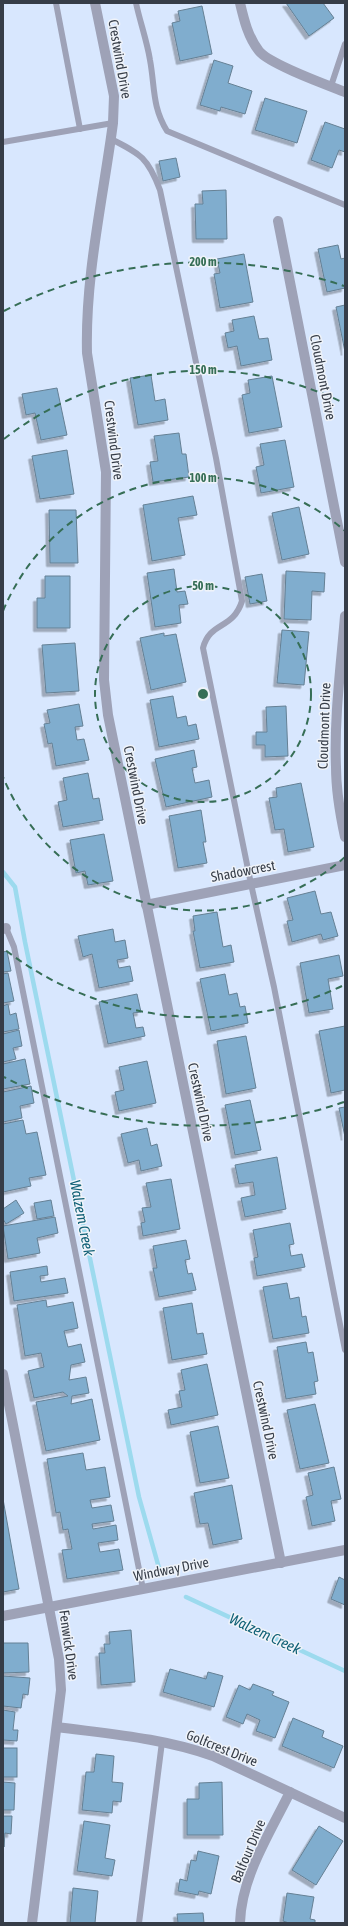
<svg xmlns="http://www.w3.org/2000/svg" width="348" height="1926" viewBox="0 0 348 1926" font-family="'Asap Condensed',sans-serif">
<defs>
<filter id="shadow"><feDropShadow dx="-3.5" dy="3.5" stdDeviation="0" flood-color="#0004"/></filter>
</defs>
<rect width="100%" height="100%" fill="#d8e7fe"/>
<g fill="none" stroke-linecap="round" stroke-linejoin="round">
<g stroke="#9cdaee" stroke-width="4.5">
<path d="M3,872L15,887L25,942L139,1497L159,1568"/>
<path d="M186,1597L345,1671"/>
</g>
</g>
<g fill="#80adce" stroke="#658094" filter="url(#shadow)">
<path d="M286,3H323L334,18L309,36Z"/>
<path d="M202,6L212,54L180,61L172,23L180,21L178,11Z"/>
<path d="M214,60L233,66L228,83L252,91L245,114L221,107L220,111L200,105Z"/>
<path d="M265,98L307,111L297,143L255,130Z"/>
<path d="M325,122L345,129V152L339,150L332,168L311,160Z"/>
<path d="M176,158L180,177L163,181L159,161Z"/>
<path d="M226,190L227,239H196L195,204H203L202,191Z"/>
<path d="M338,245L341,259L345,258V288L327,292L318,249Z"/>
<path d="M244,254L253,302L220,308L214,274L220,273L217,259Z"/>
<path d="M345,305V352L336,307Z"/>
<path d="M254,316L259,339L268,338L272,360L241,366L237,346L228,348L225,333L234,331L232,320Z"/>
<path d="M151,375L155,401L165,399L168,420L138,425L130,378Z"/>
<path d="M272,376L282,427L249,433L242,395L250,393L248,380Z"/>
<path d="M57,388L67,435L41,440L35,413L26,415L22,394Z"/>
<path d="M179,433L182,454H186L189,477L153,482L150,462L158,461L154,436Z"/>
<path d="M285,440L294,487L261,493L256,467L264,465L260,444Z"/>
<path d="M67,450L74,494L40,499L32,456Z"/>
<path d="M193,496L197,515L178,518L185,555L152,561L143,505Z"/>
<path d="M299,507L309,554L282,560L272,513Z"/>
<path d="M49,510H76L78,563H50Z"/>
<path d="M174,569L177,592L185,591L188,604L179,605L181,623L155,627L147,573Z"/>
<path d="M286,571L325,573L324,592L312,591L311,620L284,619Z"/>
<path d="M262,574L267,601L250,604L245,577Z"/>
<path d="M45,576H70V628H37V598H45Z"/>
<path d="M282,630L309,632L304,685L277,683Z"/>
<path d="M164,633V636L176,634L186,682L151,690L140,638Z"/>
<path d="M75,643L79,691L46,693L42,645Z"/>
<path d="M173,696L177,718L186,716L188,726L196,724L199,739L159,747L150,700Z"/>
<path d="M79,704L83,726L75,727L77,740L84,739L89,760L56,766L52,743L48,744L44,724L50,723L47,710Z"/>
<path d="M286,706L288,756L265,757V745H256V732H267L266,707Z"/>
<path d="M194,750L197,767L192,768L195,783L209,780L212,797L166,807L155,759Z"/>
<path d="M88,773L93,799L99,798L103,820L63,827L58,802L67,800L63,778Z"/>
<path d="M301,783L314,847L288,852L284,829L275,830L269,798L277,797L276,788Z"/>
<path d="M201,810L206,842H203L207,863L178,868L169,816Z"/>
<path d="M104,834L113,881L88,885L85,871L76,873L70,840Z"/>
<path d="M315,891L321,914L331,912L338,936L323,940L321,934L292,942L287,921L293,920L287,898Z"/>
<path d="M217,912L223,947L231,945L234,962L200,968L193,931H195L193,916Z"/>
<path d="M113,929L115,942L125,940L128,958L117,960L119,968L130,966L133,981L99,988L92,954L83,957L78,936Z"/>
<path d="M7,951L11,971L3,972V952Z"/>
<path d="M339,955L343,976L328,979L333,1009L309,1013L300,963Z"/>
<path d="M8,973L14,1001L3,1003V974Z"/>
<path d="M225,974L229,995L237,993L240,1007L245,1006L248,1023L211,1031L200,979Z"/>
<path d="M137,994L141,1012L133,1013L136,1028L143,1027L145,1036L108,1044L99,1002Z"/>
<path d="M8,1004L10,1015L16,1013L19,1029L3,1032V1006Z"/>
<path d="M345,1026V1090L331,1093L319,1031Z"/>
<path d="M19,1030L22,1046L13,1048L16,1059L3,1062V1034Z"/>
<path d="M246,1036L256,1088L226,1094L217,1041Z"/>
<path d="M25,1059L30,1084L3,1089V1064Z"/>
<path d="M147,1061L156,1103L119,1111L115,1092L124,1090L119,1067Z"/>
<path d="M31,1086L34,1103L20,1106L22,1118L3,1122V1092Z"/>
<path d="M250,1100L261,1150L235,1155L225,1105Z"/>
<path d="M345,1107V1137L339,1108Z"/>
<path d="M23,1120L26,1134L37,1132L46,1175L29,1178L31,1186L3,1192V1124Z"/>
<path d="M147,1128L151,1146L157,1144L162,1166L141,1171L139,1160L128,1163L121,1134Z"/>
<path d="M277,1157L286,1209L245,1217L241,1198L255,1195L253,1182L239,1184L235,1165Z"/>
<path d="M171,1179L180,1229L143,1236L141,1223L145,1222L142,1208L151,1207L146,1183Z"/>
<path d="M16,1200L24,1213L6,1224L3,1219V1209Z"/>
<path d="M51,1200L54,1216L37,1219L34,1203Z"/>
<path d="M55,1217L58,1233L37,1238L40,1253L8,1259L3,1226Z"/>
<path d="M290,1223L294,1244L289,1245L291,1256L302,1254L305,1267L257,1276L254,1258L258,1257L253,1230Z"/>
<path d="M186,1240L190,1259L185,1260L188,1274L192,1273L196,1290L159,1297L153,1268H157L153,1246Z"/>
<path d="M47,1266L48,1275L40,1276L41,1282L65,1278L68,1293L14,1301L10,1272Z"/>
<path d="M287,1283L290,1299L299,1297L302,1317L306,1316L309,1333L273,1339L263,1287Z"/>
<path d="M46,1300L47,1307L73,1302L78,1328L64,1331L68,1347L81,1344L85,1362L71,1365L69,1380L86,1377L89,1393L72,1396L71,1404L92,1399L100,1440L46,1451L36,1402L68,1396L63,1392L34,1398L28,1371L44,1367L41,1353L25,1356L17,1305Z"/>
<path d="M192,1303L197,1334L203,1333L207,1354L172,1360L163,1308Z"/>
<path d="M306,1342L308,1353L313,1352L318,1381L314,1382L316,1394L286,1399L277,1347Z"/>
<path d="M207,1364L218,1415L171,1425L168,1410L182,1407L179,1391L185,1390L181,1370Z"/>
<path d="M315,1404L329,1463L300,1469L287,1410Z"/>
<path d="M218,1426L229,1478L200,1483L190,1432Z"/>
<path d="M83,1453L86,1470L105,1467L110,1497L90,1500L92,1508L111,1505L114,1521L92,1524L93,1529L116,1525L118,1540L98,1543L100,1552L119,1549L123,1570L67,1579L62,1550L72,1549L68,1529L63,1530L60,1512L56,1513L47,1459Z"/>
<path d="M334,1467L341,1499L331,1501L335,1521L312,1526L306,1497L313,1495L308,1473Z"/>
<path d="M232,1485L242,1539L213,1545L208,1523L200,1524L194,1493Z"/>
<path d="M3,1499L19,1589L3,1592Z"/>
<path d="M339,1577L345,1580V1605L331,1599Z"/>
<path d="M131,1630L135,1682L101,1685L99,1653H105L104,1644H110L109,1632Z"/>
<path d="M3,1643H28L29,1672L3,1673Z"/>
<path d="M170,1669L206,1679L208,1672L223,1676L214,1707L163,1692Z"/>
<path d="M3,1676L30,1678L28,1695L23,1694L21,1708L3,1706Z"/>
<path d="M253,1684L274,1692L272,1695L289,1702L275,1738L256,1731L260,1720L247,1714L243,1724L226,1717L239,1685L250,1690Z"/>
<path d="M3,1710L15,1712L13,1730H18L17,1741L3,1740Z"/>
<path d="M293,1718L324,1731L322,1737L343,1746L334,1768L282,1746Z"/>
<rect x="3" y="1748" width="14" height="29"/>
<path d="M96,1754L114,1756L112,1782L123,1783L121,1802L113,1801L112,1813L82,1810L86,1772H94Z"/>
<path d="M3,1782L15,1783L14,1810H3Z"/>
<path d="M222,1782L223,1835H187V1799H199V1783Z"/>
<path d="M3,1816H12L11,1834L5,1833L4,1847Z"/>
<path d="M84,1821L110,1825L105,1858L115,1860L112,1876L77,1871Z"/>
<path d="M319,1826L343,1841L316,1885L292,1870Z"/>
<path d="M198,1851L219,1856L211,1894L199,1891L198,1895L178,1891L180,1879L187,1881L191,1860L196,1861Z"/>
<path d="M73,1888L98,1891L95,1923H70Z"/>
<path d="M287,1893L314,1897L310,1919L315,1920V1923H289L283,1921Z"/>
<path d="M203,1913L204,1923H178L177,1914Z"/>
</g>
<g fill="none" stroke-linecap="round" stroke-linejoin="round">
<g stroke="#9ea2b7" stroke-width="6">
<path d="M56,3L80,129"/>
<path d="M136,3C140,22 147,41 150,60C155,87 152,107 167,131L345,205"/>
<path d="M331,86L345,44"/>
<path d="M111,139C141,154 148,158 160,190L216,458L242,601C233,630 210,621 203,648L251,884L274,987L345,1350"/>
<path d="M3,142L113,123"/>
<path d="M6,928L14,947L143,1589"/>
<path d="M139,1923L162,1742"/>
</g>
<g stroke="#9ea2b7" stroke-width="10">
<path d="M95,3L114,96L113,123C103,199 85,276 87,353L106,472L104,680L108,715L281,1563"/>
<path d="M240,3C244,20 248,37 259,51C269,64 327,85 345,92"/>
<path d="M278,221L345,562"/>
<path d="M345,616C341,666 334,717 336,767C336,790 340,814 345,837"/>
<path d="M146,905L345,865"/>
<path d="M3,929L6,928"/>
<path d="M3,1374L59,1659L61,1690L32,1923"/>
<path d="M3,1616L345,1550"/>
<path d="M57,1727C109,1734 163,1738 213,1756L345,1818"/>
<path d="M240,1923C241,1877 270,1833 290,1792"/>
</g>
</g>
<g fill="none" stroke="#366e56" stroke-width="2" stroke-dasharray="7 5">
<circle cx="203" cy="694" r="108"/>
<path d="M345 857A216 216 0 0 1 3 777M3 611A216 216 0 0 1 345 531"/>
<path d="M342 986A324 324 0 0 1 4 949M4 439A324 324 0 0 1 342 402"/>
<path d="M344 1102A432 432 0 0 1 4 1077M4 311A432 432 0 0 1 344 286"/>
</g>
<g text-anchor="middle" stroke-width="3" stroke-linejoin="round" paint-order="stroke">
<g font-size="14" fill="#363d48" stroke="#eff3f9">
<text transform="translate(120 59) rotate(80)" y="5">Crestwind Drive</text>
<text transform="translate(323 377) rotate(79)" y="5">Cloudmont Drive</text>
<text transform="translate(114 440) rotate(83)" y="5">Crestwind Drive</text>
<text transform="translate(324 726) rotate(-88)" y="5">Cloudmont Drive</text>
<text transform="translate(136 785) rotate(79)" y="5">Crestwind Drive</text>
<text transform="translate(243 871) rotate(-11)" y="5">Shadowcrest</text>
<text transform="translate(201 1102) rotate(78)" y="5">Crestwind Drive</text>
<text transform="translate(266 1420) rotate(78)" y="5">Crestwind Drive</text>
<text transform="translate(171 1569) rotate(-11)" y="5">Windway Drive</text>
<text transform="translate(69 1645) rotate(82)" y="5">Fenwick Drive</text>
<text transform="translate(222 1748) rotate(22)" y="5">Golfcrest Drive</text>
<text transform="translate(248 1851) rotate(-67)" y="5">Balfour Drive</text>
</g>
<g font-size="15" font-style="italic" fill="#106076" stroke="#eff3f9">
<text transform="translate(82 1218) rotate(79)" y="5">Walzem Creek</text>
<text transform="translate(265 1634) rotate(25)" y="5">Walzem Creek</text>
</g>
</g>
<circle cx="203" cy="694" r="6" fill="#366e56" stroke="#eff3f9" stroke-width="2"/>
<g font-size="12" text-anchor="middle" font-weight="bold" fill="#366e56" stroke="#eff3f9" stroke-width="3" stroke-linejoin="round" paint-order="stroke">
<text x="203" y="266">200 m</text>
<text x="203" y="374">150 m</text>
<text x="203" y="482">100 m</text>
<text x="203" y="590">50 m</text>
</g>
<rect width="348" height="1926" fill="none" stroke="#363d48" stroke-width="8"/>
</svg>
